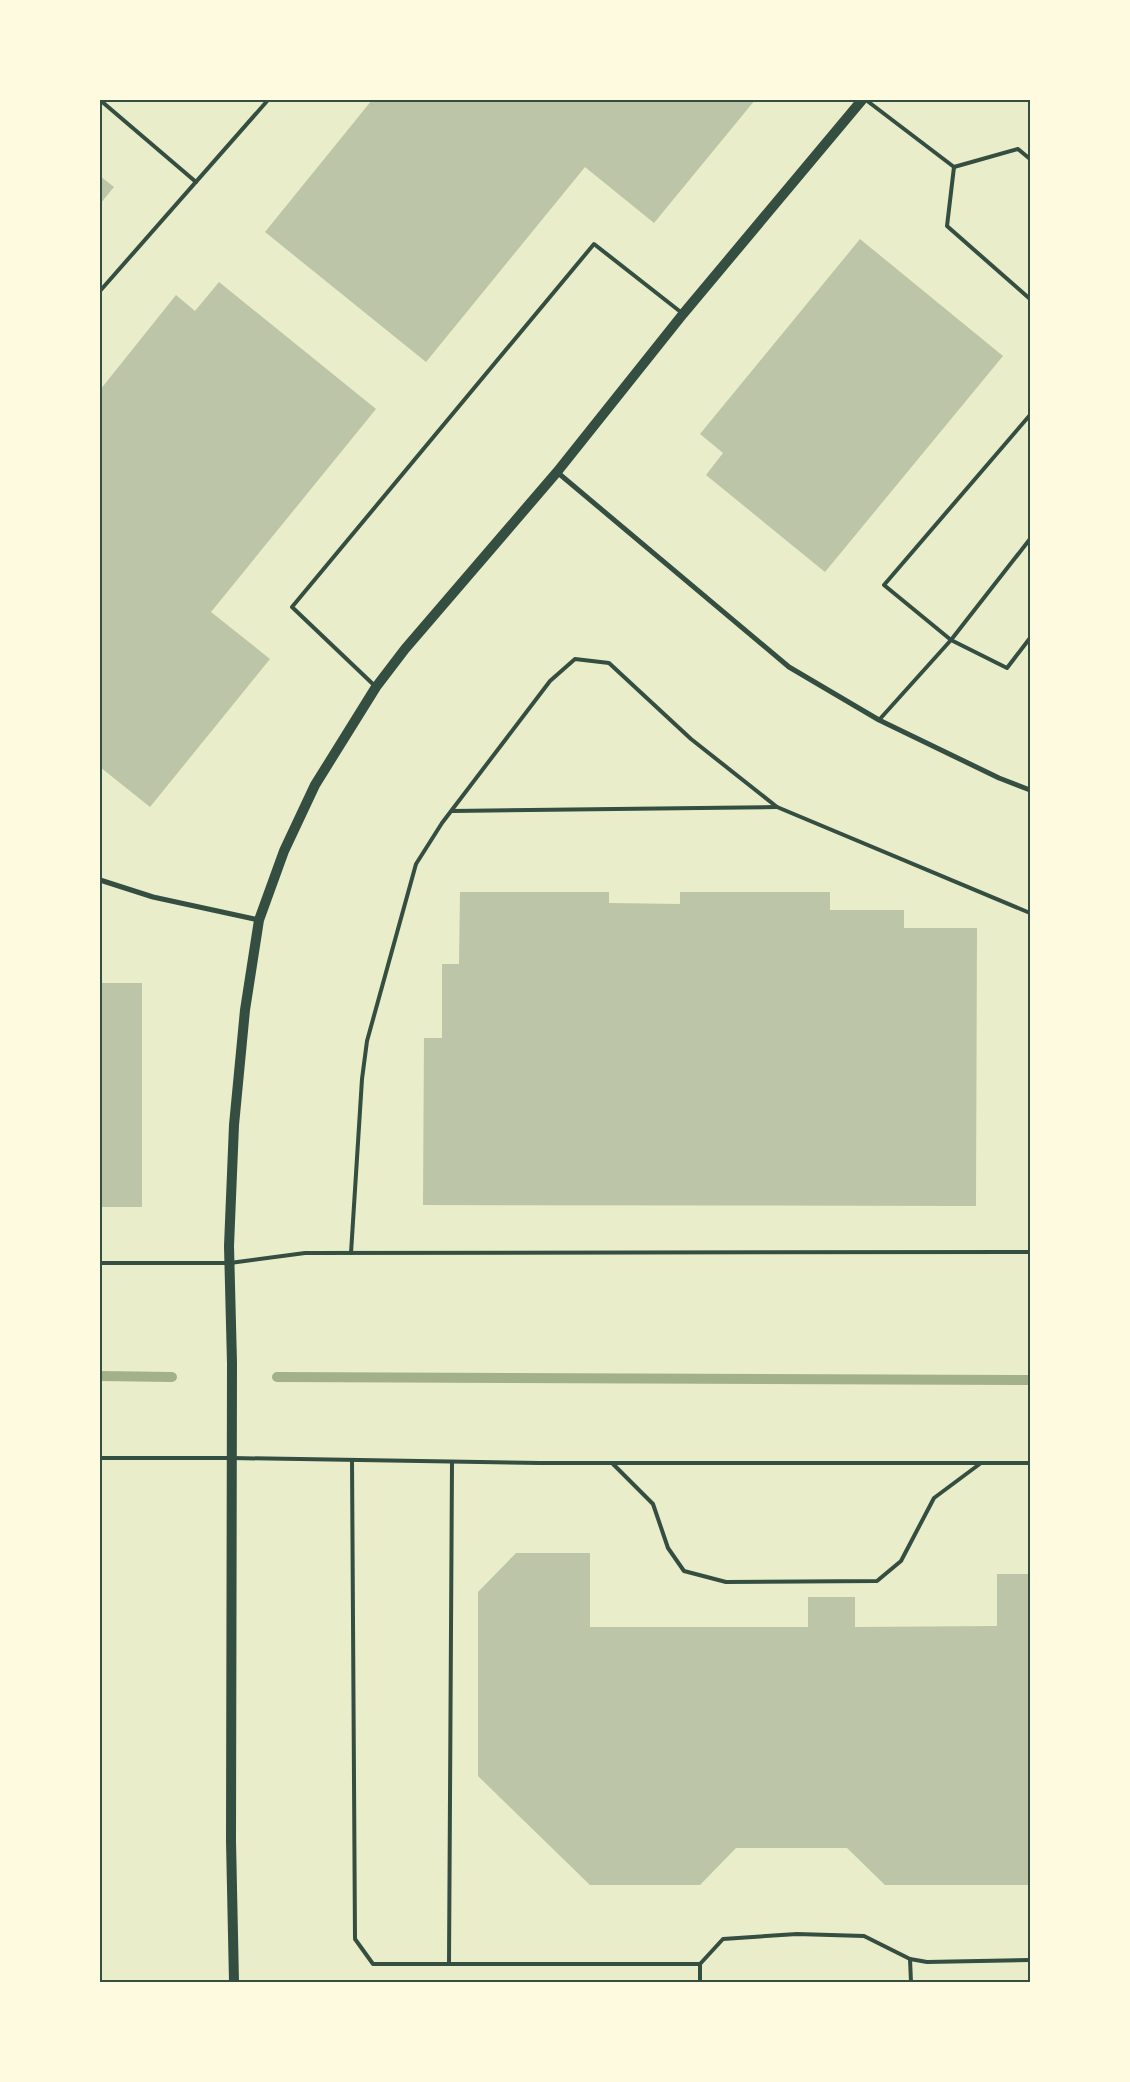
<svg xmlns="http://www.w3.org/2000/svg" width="1130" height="2082" viewBox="0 0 1130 2082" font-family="'Varela Round',sans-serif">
<rect width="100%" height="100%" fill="#e9edc9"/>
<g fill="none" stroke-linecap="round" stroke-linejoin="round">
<g stroke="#a3b18a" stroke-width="10">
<path d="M100,1376L172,1377"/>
<path d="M277,1377L1030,1380"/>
</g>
</g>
<g fill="#bcc5a7">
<path d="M372,100H755L654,223L585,167L426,362L265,232Z"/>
<path d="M100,176L114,187L100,204Z"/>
<path d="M860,239L1003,356L825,572L706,475L723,453L700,434Z"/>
<path d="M219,282L376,409L211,612L270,659L150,807L100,767V390L176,295L195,311Z"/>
<path d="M460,892H609V903L680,904V892H830V910H904V928H977L976,1206L423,1205L424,1038H442V964H459Z"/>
<rect x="100" y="983" width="42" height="224"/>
<path d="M516,1553H590V1627H808V1597H855V1627L997,1626V1574H1030V1885H885L847,1848H736L700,1885H590L478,1776V1592Z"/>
</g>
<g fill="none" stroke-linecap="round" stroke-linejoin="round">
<g stroke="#344e41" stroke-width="4">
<path d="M100,100L196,182"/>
<path d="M866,100L954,167L947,226L1030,299"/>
<path d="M954,167L1018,149L1030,159"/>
<path d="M100,291L268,100"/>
<path d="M1030,539L951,640L1007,668L1030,638"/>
<path d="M376,687L292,607L594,244L682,313"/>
<path d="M879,720L951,640L884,585L1030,415"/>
<path d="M452,811L777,807"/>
<path d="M351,1253L362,1079L367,1041L416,864L442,823L550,681L575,659L609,663L691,739L777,807L1030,913"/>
<path d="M100,1263H230L305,1253L1030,1252"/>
<path d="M100,1458H232L540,1463H1030"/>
<path d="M352,1460L355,1939L373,1964H700L723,1939L797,1934L864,1936L910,1959L927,1962L1030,1960"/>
<path d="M612,1463L653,1504L668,1548L684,1571L726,1582L877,1581L901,1561L934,1498L981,1463"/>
<path d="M910,1959L911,1982"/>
<path d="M449,1964L452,1462"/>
<path d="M700,1964V1982"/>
</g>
<g stroke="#344e41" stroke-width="5">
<path d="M557,472L789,667L879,720L999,778L1030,790"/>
<path d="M100,880L153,897L259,920"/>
</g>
<path stroke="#344e41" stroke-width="10" d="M234,1982L231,1841L232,1363L229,1246L234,1125L245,1010L259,920L284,851L315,785L376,687L405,649L557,472L683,314L862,100"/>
</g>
<rect width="1130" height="2082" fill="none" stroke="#fefae0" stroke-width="202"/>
<rect x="101" y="101" width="928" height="1880" fill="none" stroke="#344e41" stroke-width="2"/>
</svg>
